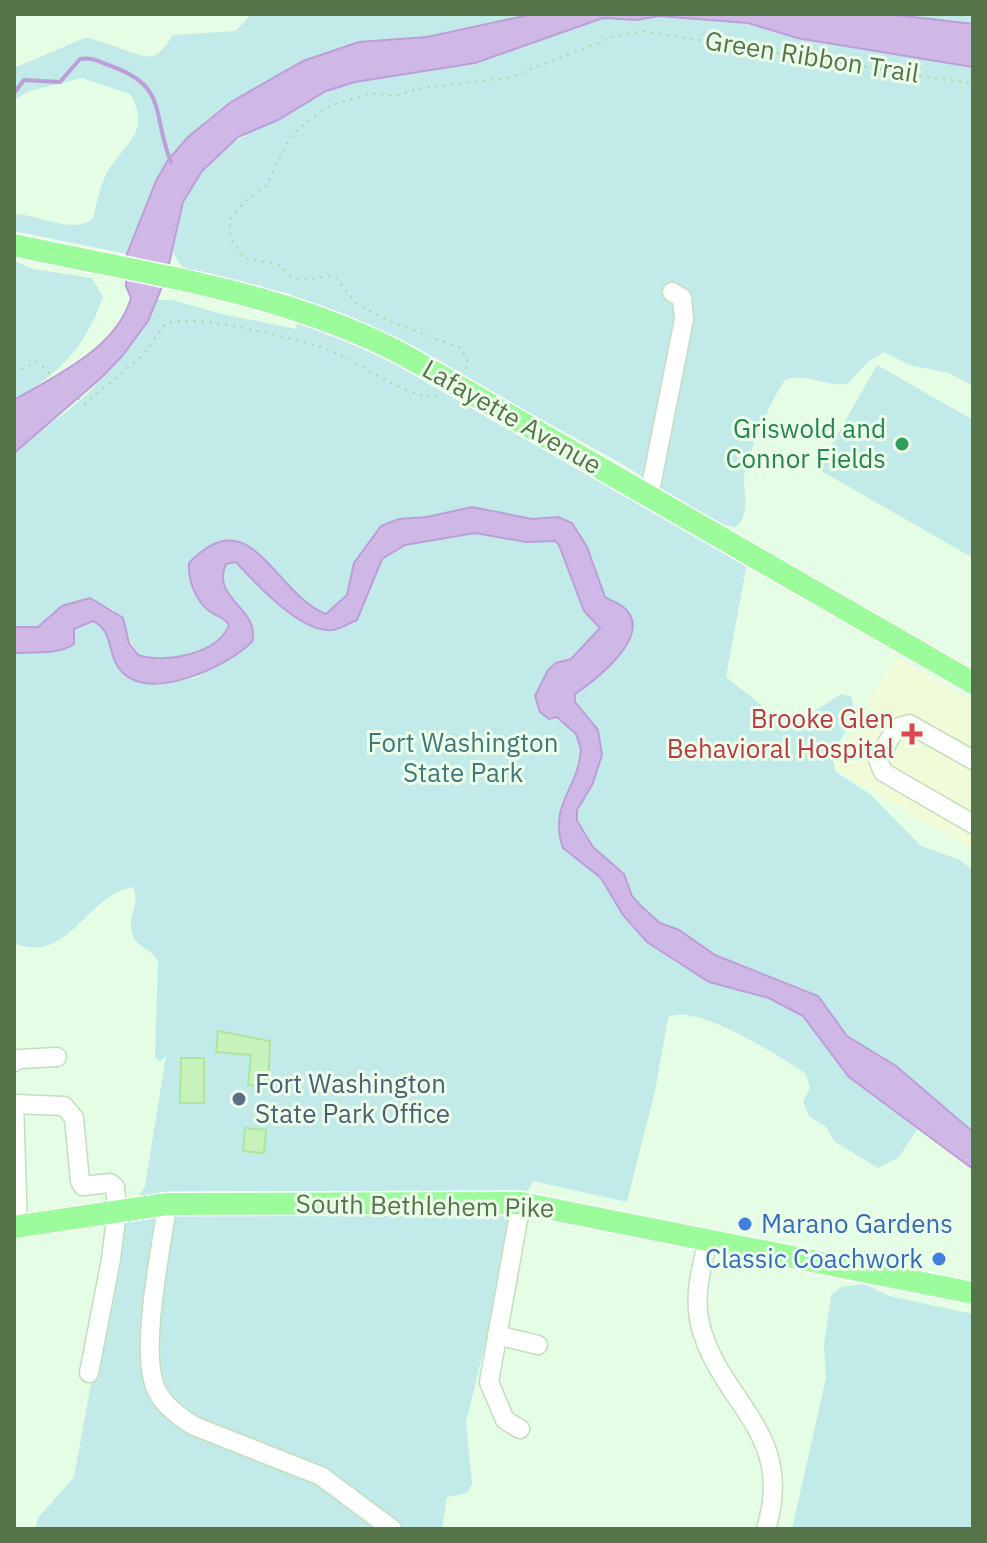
<svg xmlns="http://www.w3.org/2000/svg" width="987" height="1543" viewBox="0 0 987 1543" font-family="'IBM Plex Sans',sans-serif">
<rect width="100%" height="100%" fill="#e4fde4"/>
<path fill="#f2fbd7" d="M895,657L973,701V851L832,767Z"/>
<g fill="#c2eae9">
<path d="M251,14H533L427,37L359,42L303,61L264,82L205,121L168,160L127,254L14,231V214C39,214 74,236 93,218C97,203 100,184 108,171C126,142 152,130 130,94L82,78L29,91L14,100V68L87,37C100,42 112,45 125,50C152,60 156,61 173,35L236,31Z"/>
<path d="M887,14H973V24Z"/>
<path d="M659,16L748,23L797,38L973,67V386L949,373L909,365L884,352L869,361L847,384C826,387 808,374 786,379C775,391 744,461 744,479C744,495 750,515 736,527L718,524L624,465L368,324L287,293L192,273L179,263L173,252L183,202L194,182L221,149L326,91L355,82L475,63L603,19L636,20Z"/>
<path d="M14,261L33,269L92,278L103,297C85,348 59,374 14,400Z"/>
<path d="M157,300H172L226,315L296,329L298,320L332,327L747,563L726,677L785,724H795L841,694L852,697L854,714L832,757L836,772L871,795L921,846L960,860L973,870V1132L896,1066L847,1036L818,996L715,955L678,929L672,960L709,982L769,998L803,1016L849,1077L919,1127L899,1157L878,1168L835,1142L826,1127L809,1116L803,1101L810,1088L806,1074C782,1058 693,1000 668,1018L655,1091L627,1202L533,1181L516,1217L466,1422L472,1484L467,1493L447,1497L442,1529H35L38,1518L74,1477L120,1224L145,1186L166,1056L160,1061L155,1057L158,961C151,948 136,948 132,933C127,917 141,903 133,887C87,894 68,966 14,943V653C38,652 53,651 74,639V629L93,621L107,633L115,661L150,683L181,681L198,677L235,654L243,610C228,597 217,584 226,564L236,562L249,576L254,552L188,575L206,609L226,620L229,625C217,654 165,664 138,655L114,610L90,598L62,606L38,627H14V453C28,439 42,429 58,418C95,392 139,342 157,300Z"/>
<path d="M877,365L973,420V558L818,469Z"/>
<path d="M864,1284L889,1296L973,1314V1529H792L826,1378L824,1345L831,1295L842,1287Z"/>
</g>
<g fill="#d0b8e6" stroke="#bc9ed8" stroke-width="2">
<path d="M533,14H887L973,24V67L797,38L748,23L659,16L636,20L603,18L475,63L355,82L326,91L278,120L238,137L202,171L183,202L166,277L148,321L122,356L101,378L14,453V400C55,376 116,349 131,298L126,286L127,254L156,181L168,160L188,137L231,102L303,61L359,42L427,37Z"/>
<path d="M472,507L532,519L558,517L572,523L587,547L605,597C610,600 618,603 622,606C658,633 594,681 575,694V702L598,730L602,755L592,785L577,810V821L593,847L624,874L632,896L641,906L660,923L679,930L715,955L818,996L847,1036L896,1066L973,1132V1169L849,1077L803,1016L769,998L709,982L647,942L623,915L601,878L563,848C548,804 579,789 581,749L576,734L557,717L549,719L540,712L535,696L548,670L556,663L571,659L600,628L584,611L559,545L555,541L526,542L475,533L405,545L382,559L357,620C349,623 341,629 333,630C302,634 256,584 236,562L226,564C210,599 261,608 252,642C227,666 153,702 123,673C106,657 115,631 93,621L74,629V644C59,655 33,652 14,653V627H38L62,606L90,598L123,618L129,643L138,655C165,664 218,654 229,625C224,616 216,617 208,610C195,599 188,580 189,563C251,497 274,594 326,614L347,595L354,563L381,526L399,519L427,517Z"/>
</g>
<g fill="none" stroke-linecap="round" stroke-linejoin="round">
<path stroke="#bc9ed8" stroke-width="4" d="M14,93L24,80L60,82L80,59C93,57 99,62 111,66C169,87 151,113 171,162"/>
</g>
<g fill="#c8f2bb" stroke="#aee59b" stroke-width="2">
<path d="M218,1031L270,1041L268,1087L248,1085L251,1055L216,1052Z"/>
<path d="M181,1058H204V1103H180Z"/>
<path d="M245,1128L266,1130L264,1153L243,1151Z"/>
</g>
<g fill="none" stroke-linecap="round" stroke-linejoin="round">
<g stroke="#c2dfbc" stroke-width="21">
<g id="minor">
<path d="M649,496L684,319L682,298L672,292"/>
<path d="M973,760L909,724L896,728L878,759L883,772L973,824"/>
<path d="M14,1062L19,1059L57,1057"/>
<path d="M167,1204C162,1248 137,1357 158,1393C166,1407 180,1417 194,1426L321,1476L392,1529"/>
<path d="M18,1226L14,1104L64,1106L74,1118L80,1181L83,1186L110,1183L115,1187L117,1210L111,1259L89,1373"/>
<path d="M708,1239C702,1267 693,1295 700,1324C720,1404 796,1431 766,1529"/>
<path d="M497,1335L538,1345"/>
<path d="M520,1429L505,1420L489,1382L521,1203"/>
</g>
</g>
<g stroke="#fff" stroke-width="25">
<g id="major">
<path d="M14,245C149,275 291,292 413,360L973,683"/>
<path d="M14,1227L167,1204L521,1203L973,1293"/>
</g>
</g>
<g stroke="#acd79e" stroke-width="2" stroke-dasharray="2 6" stroke-linecap="butt">
<path d="M466,369L468,362L461,348L389,321L357,304L334,276C313,276 296,289 281,265L244,258L231,239L229,221L245,201L266,186L290,137L314,116L332,105L371,93L397,96L416,89L508,78L613,37L642,31L973,84"/>
<path d="M14,372L37,362L85,404L144,354L165,324C190,311 310,341 338,354C363,365 413,402 439,396"/>
</g>
<use href="#minor" stroke="#fff" stroke-width="18"/>
<use href="#major" stroke="#9cfc9b" stroke-width="22"/>
</g>
<circle fill="#2e9e5b" stroke="#ebffea" stroke-width="3" cx="902" cy="444" r="8"/>
<path fill="#e0444e" stroke="#ebffea" stroke-width="3" d="M908 722h8v8h8v8h-8v8h-8v-8h-8v-8h8z"/>
<circle fill="#5c6f8a" stroke="#ebffea" stroke-width="3" cx="239" cy="1099" r="8"/>
<g fill="#3f7fe0" stroke="#ebffea" stroke-width="3">
<circle cx="745" cy="1224" r="8"/>
<circle cx="939" cy="1259" r="8"/>
</g>
<g text-anchor="middle" stroke-width="6" stroke-linejoin="round" paint-order="stroke">
<g font-size="26" fill="#557549" stroke="#ebffea">
<text transform="translate(812 57) rotate(9)" y="9">Green Ribbon Trail</text>
<text transform="translate(512 417) rotate(30)" y="9">Lafayette Avenue</text>
<text transform="translate(425 1206) rotate(1)" y="9">South Bethlehem Pike</text>
</g>
<g font-size="26" fill="#27864d" stroke="#ebffea" text-anchor="end">
<text x="886" y="438">Griswold and<tspan x="886" dy="30">Connor Fields</tspan></text>
</g>
<g font-size="26" fill="#be3a42" stroke="#ebffea" text-anchor="end">
<text x="894" y="728">Brooke Glen<tspan x="894" dy="30">Behavioral Hospital</tspan></text>
</g>
<g font-size="26" fill="#41787b" stroke="#ebffea">
<text x="463" y="752">Fort Washington<tspan x="463" dy="30">State Park</tspan></text>
</g>
<g font-size="26" fill="#4e5e75" stroke="#ebffea" text-anchor="start">
<text x="255" y="1093">Fort Washington<tspan x="255" dy="30">State Park Office</tspan></text>
</g>
<g font-size="26" fill="#366cbe" stroke="#ebffea" text-anchor="start">
<text x="761" y="1233">Marano Gardens</text>
<text x="923" y="1268" text-anchor="end">Classic Coachwork</text>
</g>
</g>
<rect width="987" height="1543" fill="none" stroke="#557549" stroke-width="32"/>
</svg>
